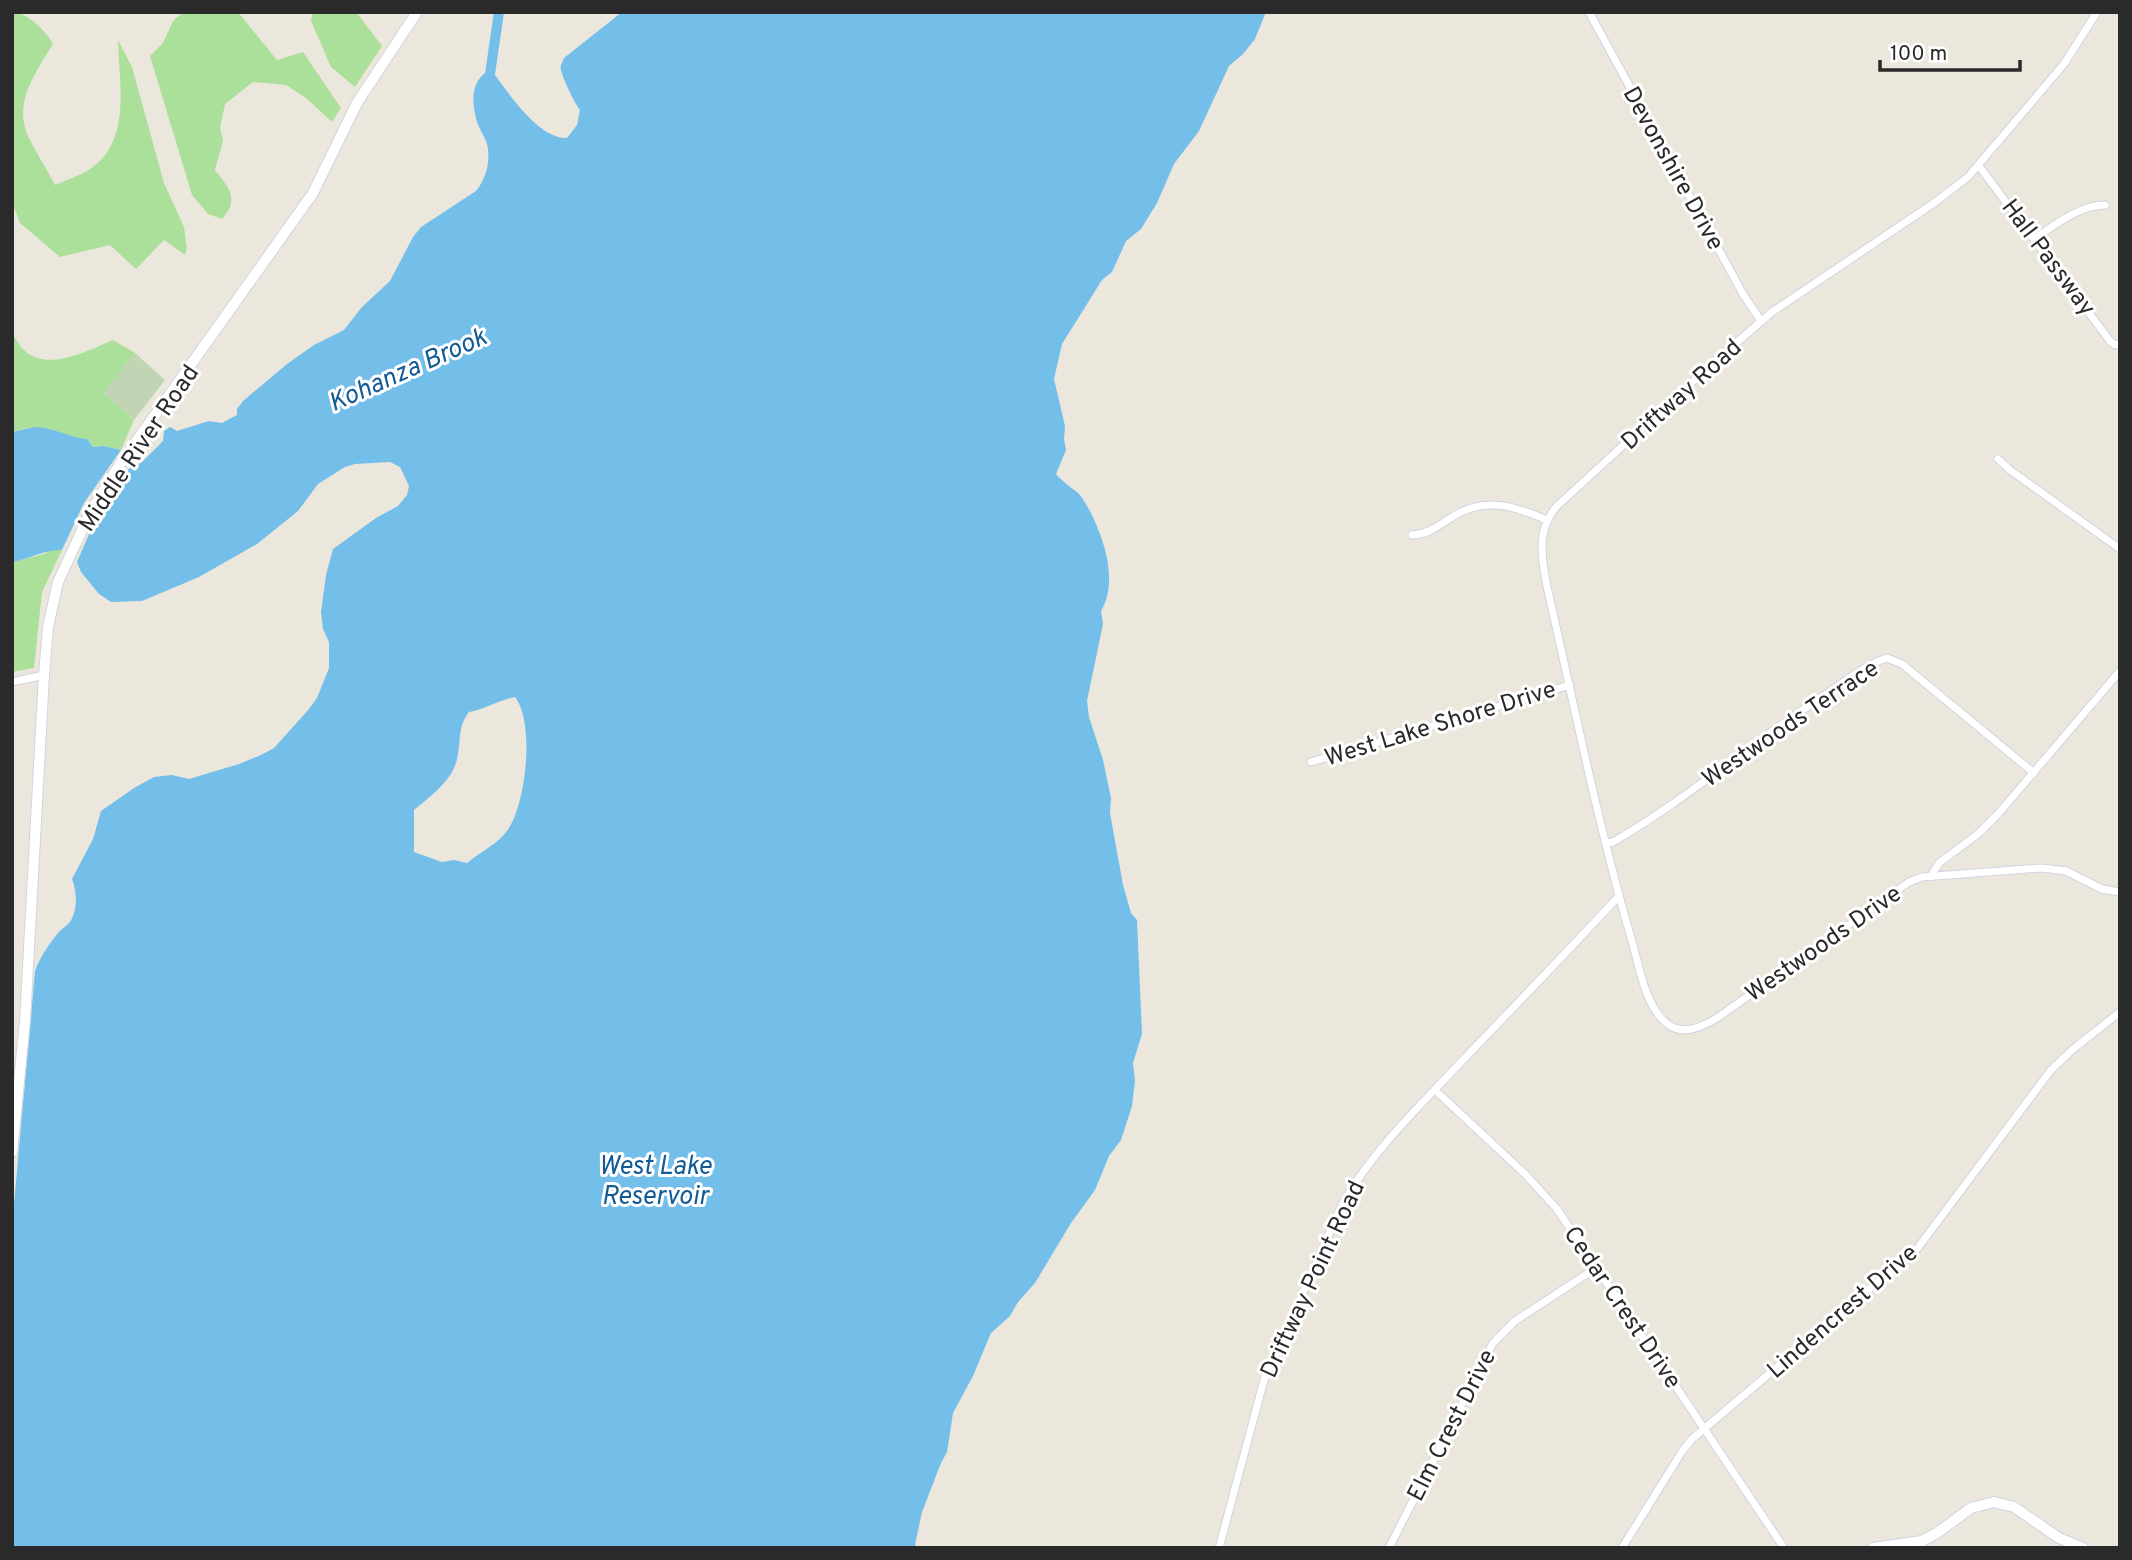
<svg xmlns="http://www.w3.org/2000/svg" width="2132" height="1560" viewBox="0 0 2132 1560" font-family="Overpass,sans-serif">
<rect width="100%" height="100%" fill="#ece7dc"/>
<g fill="#abe09b">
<path d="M12,12C27,12 47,32 53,44C36,72 13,103 28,136C36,153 47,169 55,185C66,180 80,176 90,169C132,141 119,82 118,40L132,67L164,183L184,227L187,248L185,255L164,240L136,269L110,245L60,257L20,223L12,202Z"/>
<path d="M183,12H238L277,60L303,52L341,108L332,122L306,98L286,85L253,82L225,104L220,128L223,141L215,170C229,188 240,199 222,219L208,214L192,195L150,56L163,43L173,21Z"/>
<path d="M313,12H356L382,46L355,87L331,67L311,21Z"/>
<path d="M12,333C16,339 20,347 25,351C49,372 89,350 113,340L135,353L104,393L134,420L121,450L104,446L93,447L87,439C53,435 49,420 12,432Z"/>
<path d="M51,550H62L42,592L34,668L12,672V562L44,554Z"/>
</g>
<path fill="#c1d5b4" d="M135,353L165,380L134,420L104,393Z"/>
<g fill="#73bfea" fill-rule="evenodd">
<path d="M622,12H1266L1255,39L1243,54L1229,66L1199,131L1174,164L1157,203L1141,229L1126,241L1112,272L1102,280L1062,344L1054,379L1065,426L1064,439L1066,450L1056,474C1062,482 1077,491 1081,496C1100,525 1121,578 1101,611L1103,624L1087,701L1089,717L1103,760L1111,798L1110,813L1123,885L1131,913L1137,920L1142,1034L1133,1063L1135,1081L1132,1106L1121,1140L1109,1156L1095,1190L1071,1223L1035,1283L1018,1302L1010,1316L991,1333L973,1376L953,1413L947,1452L941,1463L922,1512L915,1545L917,1548H12L13,1215L35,971C40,957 49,944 58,933C61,929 67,926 70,922C78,909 77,892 72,879L93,839L101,811L134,788L154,777L172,775L189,779L239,764L261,755L274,748L309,709L317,698L329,668V642L323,629L321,612L326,575L333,549L376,518L398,506L407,495L409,486L400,467L390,462L355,464L345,467L318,484L298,511L257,544L199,577L142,601L111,602L99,594L81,572L77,562L98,513L130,467L141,463L163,441L164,431L170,427L177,431L209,421L222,423L237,415V409L243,401L287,364L314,345L344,330L362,307L390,281L413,237L421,227L476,191C485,180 490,164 488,149C487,138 478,129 476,118C472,102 471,84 485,73L495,75C509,94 539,139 567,138L577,125L580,110C575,104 563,79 561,70C560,64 562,64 564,58ZM515,697C535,723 526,801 509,828C500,843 480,852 467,863L454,860L442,862L414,852V810C432,795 455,779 458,754C461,738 458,726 469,712C485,709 499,700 515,697Z"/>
<path d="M34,427C53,427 67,437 87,439L93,447L104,446L121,450L84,503L62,550C46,549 29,559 12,562V432Z"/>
</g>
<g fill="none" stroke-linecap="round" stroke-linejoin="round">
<path stroke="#73bfea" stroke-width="10" d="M490,74L499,12"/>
<g stroke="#d2d3e2" stroke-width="9">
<g id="street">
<path d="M1589,12L1743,294L1761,321"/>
<path d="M2097,12L2064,64L1968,177L1934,203L1772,312L1713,363L1557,506C1537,529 1541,554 1546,582C1573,700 1597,821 1631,938C1639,964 1644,1002 1664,1021C1680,1037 1700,1028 1717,1018L1909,882L1922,877L2042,868L2066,871L2102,889L2120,892"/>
<path d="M1979,166L2110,341L2115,345L2120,344"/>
<path d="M2035,238C2055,225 2080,205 2105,205"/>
<path d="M1998,459L2010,470L2120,549"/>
<path d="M1412,535C1429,534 1438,526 1452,517C1484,496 1515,506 1547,520"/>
<path d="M12,682L44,675"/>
<path d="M1311,762L1570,685"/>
<path d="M1607,843L1613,842C1686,800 1751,743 1822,697C1842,684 1864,665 1887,658L1902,664L2034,773"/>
<path d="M1931,876L1939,863L1978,834L1999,813L2120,671"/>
<path d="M1435,1090L1526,1175L1557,1209L1784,1548"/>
<path d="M1219,1548L1264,1380L1342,1205C1372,1151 1419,1107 1461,1062C1514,1007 1567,952 1619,896"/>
<path d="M1389,1548L1493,1343L1515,1321L1596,1268"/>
<path d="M1622,1548L1683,1450L1692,1439L1917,1249L2051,1070L2072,1050L2120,1012"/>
</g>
</g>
<g stroke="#d2d3e2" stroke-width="12">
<g id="secondary">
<path d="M12,1152L25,1021L44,675L48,627L58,582L91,511L118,467L313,193L357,103L417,12"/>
<path d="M1873,1548L1922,1541L1937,1533L1971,1508L1994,1502L2014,1507L2059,1538L2083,1548"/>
</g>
</g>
<use href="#street" stroke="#fff" stroke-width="7"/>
<use href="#secondary" stroke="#fff" stroke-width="10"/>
</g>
<g text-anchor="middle" stroke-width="6" stroke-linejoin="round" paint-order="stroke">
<g font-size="24" fill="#2a2a2a" stroke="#fff">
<text transform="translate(1674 168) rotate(61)" y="8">Devonshire Drive</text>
<text transform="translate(2049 257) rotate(53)" y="8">Hall Passway</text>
<text transform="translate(1681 394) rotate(-42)" y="8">Driftway Road</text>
<text transform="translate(138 448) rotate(-56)" y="8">Middle River Road</text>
<text transform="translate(1440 723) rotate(-17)" y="8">West Lake Shore Drive</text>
<text transform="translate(1790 723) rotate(-34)" y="8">Westwoods Terrace</text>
<text transform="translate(1823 943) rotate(-35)" y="8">Westwoods Drive</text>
<text transform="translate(1312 1279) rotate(-65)" y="8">Driftway Point Road</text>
<text transform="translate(1623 1307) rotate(56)" y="8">Cedar Crest Drive</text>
<text transform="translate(1842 1311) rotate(-41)" y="8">Lindencrest Drive</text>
<text transform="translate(1451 1425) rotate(-63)" y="8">Elm Crest Drive</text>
</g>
<g font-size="26" font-style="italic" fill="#125b96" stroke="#fff">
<text transform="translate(407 369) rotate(-24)" y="9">Kohanza Brook</text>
<text x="655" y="1174">West Lake<tspan x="655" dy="30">Reservoir</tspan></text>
</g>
</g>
<rect width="2132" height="1560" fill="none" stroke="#2a2a2a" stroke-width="28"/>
<path d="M1880 60v10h140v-10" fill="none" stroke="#2a2a2a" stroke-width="3.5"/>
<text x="1890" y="60" font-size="21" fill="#2a2a2a" stroke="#ffffff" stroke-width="5" paint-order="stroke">100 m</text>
</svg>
